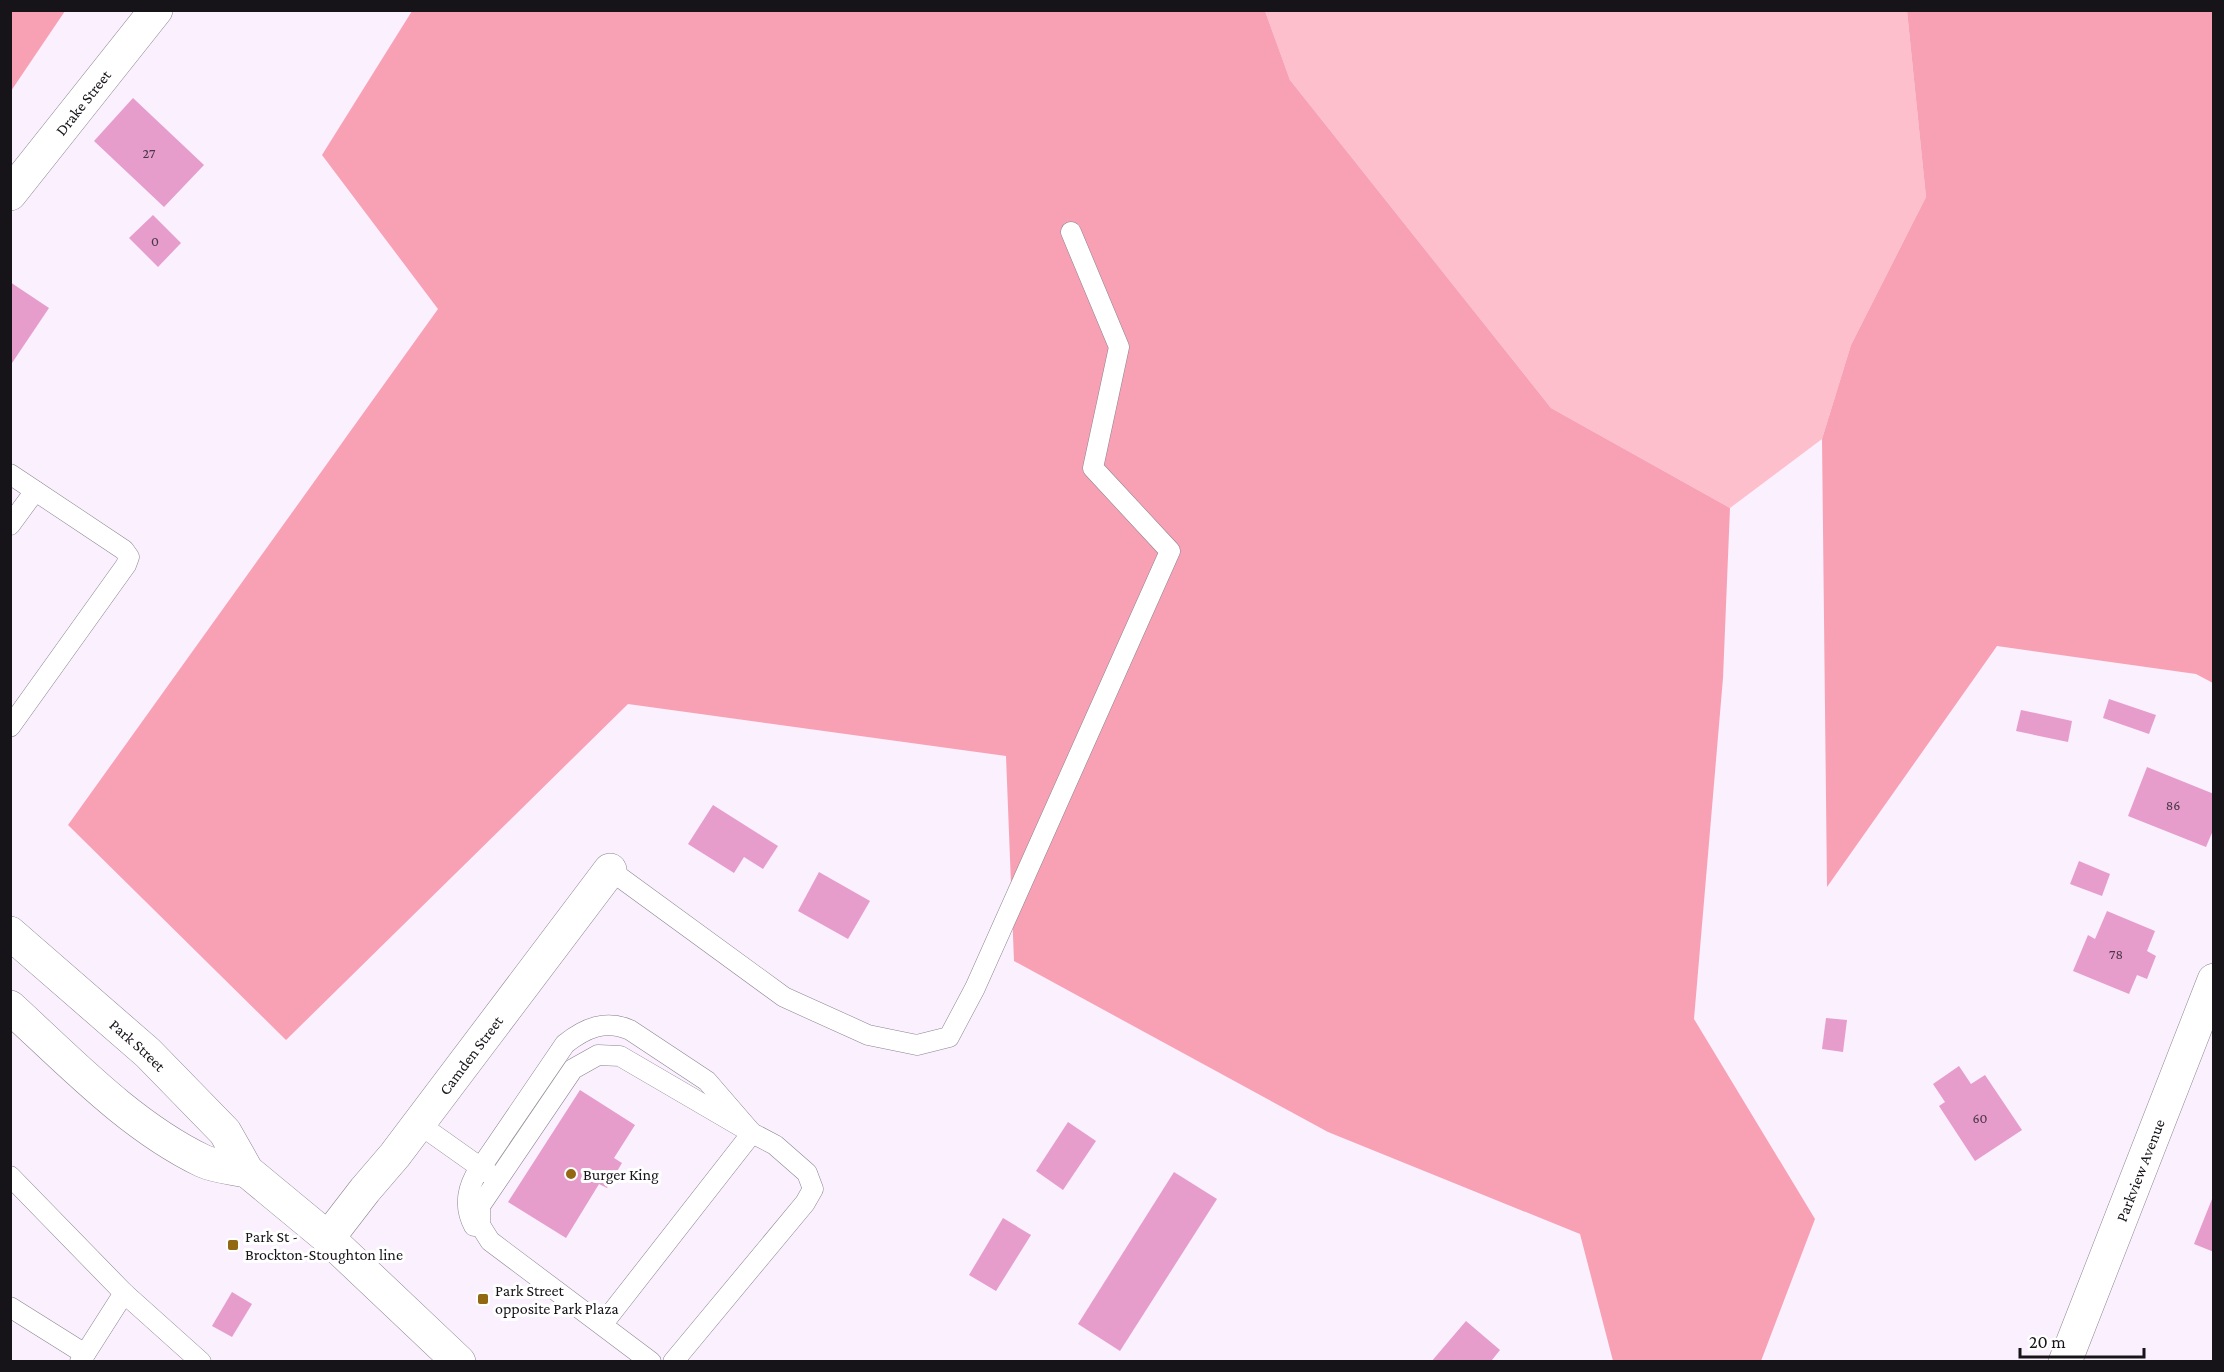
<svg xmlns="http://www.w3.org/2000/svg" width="2224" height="1372" viewBox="0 0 2224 1372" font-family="'Crimson Pro',serif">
<rect width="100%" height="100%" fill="#faf0fe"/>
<path fill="#febfcc" d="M1265,11H1907L1926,197L1851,345L1822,439L1730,508L1551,408L1290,80Z"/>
<g fill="#f8a1b4">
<path d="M11,10L65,11L11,91L10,11Z"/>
<path d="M412,11H1265L1290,80L1551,408L1730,508L1723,678L1694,1019L1815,1219L1761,1361H1613L1580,1234L1328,1132L1014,961L1006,756L628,704L286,1040L68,825L438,309L322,155Z"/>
<path d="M1907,11H2213V683L2196,674L1997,646L1827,887L1822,439L1851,345L1926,197Z"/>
</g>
<g fill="#e69dcc">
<path d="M133,98L204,165L164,207L94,141Z"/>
<path d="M153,215L181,243L158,267L129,238Z"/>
<path d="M10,282L49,308L10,366Z"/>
<path d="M2109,699L2156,715L2149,734L2103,718Z"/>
<path d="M2021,710L2072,721L2068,742L2016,731Z"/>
<path d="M2147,767L2214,794V828L2206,847L2128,816Z"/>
<path d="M713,805L778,846L763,869L744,857L734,873L688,844Z"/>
<path d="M2079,861L2110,874L2102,896L2070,884Z"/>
<path d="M819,872L870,901L848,939L798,911Z"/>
<path d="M2107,911L2155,931L2147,951L2156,956L2147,979L2137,975L2129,994L2073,971L2088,935L2095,939Z"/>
<path d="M1826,1018L1847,1020L1843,1052L1822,1049Z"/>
<path d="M1959,1066L1971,1084L1985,1075L2022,1130L1975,1161L1939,1106L1945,1102L1933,1084Z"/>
<path d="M580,1090L635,1125L614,1158L622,1163L607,1188L599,1184L566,1238L508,1202Z"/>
<path d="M1068,1122L1096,1141L1063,1190L1036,1171Z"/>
<path d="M1174,1172L1217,1199L1120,1351L1078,1324Z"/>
<path d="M2214,1194V1252L2194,1244Z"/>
<path d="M1003,1218L1031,1235L996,1291L969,1275Z"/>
<path d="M232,1292L252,1304L232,1337L212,1326Z"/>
<path d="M1466,1321L1500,1350L1492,1360L1494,1362H1431Z"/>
</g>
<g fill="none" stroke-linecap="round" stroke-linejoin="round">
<g stroke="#8c838f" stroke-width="21">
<g id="lane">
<path d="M10,474L124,550L129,557L126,565L10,727"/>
<path d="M10,525L35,491"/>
<path d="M610,870L784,997L868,1035L917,1045L949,1037L975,988L1170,551L1093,468L1119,347L1071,232"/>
<path d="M419,1124L491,1175"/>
<path d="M10,1176L124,1293L201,1362"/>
<path d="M474,1226C465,1209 466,1193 475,1176L565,1044C585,1028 606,1019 630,1030L707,1081L752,1133L775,1145L807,1173L813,1189L805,1203L673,1362"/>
<path d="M10,1307L85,1354"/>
<path d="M602,1325L752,1133L620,1056L598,1055L573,1069L480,1206V1225L490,1241L651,1362"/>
<path d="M80,1362L124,1293"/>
</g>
</g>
<g stroke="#8c838f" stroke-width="34">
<g id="street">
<path id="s1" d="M10,194L156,10"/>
<path id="s2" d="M328,1238L365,1190L395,1155L610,870"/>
<path id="s3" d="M2065,1362L2214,980"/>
</g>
</g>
<g stroke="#8c838f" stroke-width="34">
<g id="secondary">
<path id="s4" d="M10,933L148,1053L225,1132L247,1171L328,1238L459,1362"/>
<path d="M10,1007C69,1061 130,1126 203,1161C216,1167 233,1168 247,1171"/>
</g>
</g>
<use href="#lane" stroke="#fff" stroke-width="20"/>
<use href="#street" stroke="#fff" stroke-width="33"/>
<use href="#secondary" stroke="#fff" stroke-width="33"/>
</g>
<g fill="#936812" stroke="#fff" stroke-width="2">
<circle cx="571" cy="1174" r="6"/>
<rect x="227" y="1239" width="12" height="12" rx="3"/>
<rect x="477" y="1293" width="12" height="12" rx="3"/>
</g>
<g text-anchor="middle" stroke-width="6" stroke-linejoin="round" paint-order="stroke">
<g font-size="14" fill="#4b3646">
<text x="149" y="158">27</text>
<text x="155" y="246">0</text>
<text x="2173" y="810">86</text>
<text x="2116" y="959">78</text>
<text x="1980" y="1123">60</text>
</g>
<g font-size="16" fill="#171419" stroke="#fff">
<text dy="6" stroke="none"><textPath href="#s1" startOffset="117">Drake Street</textPath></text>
<text dy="6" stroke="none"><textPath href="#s4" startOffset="170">Park Street</textPath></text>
<text dy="6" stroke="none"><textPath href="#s2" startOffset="232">Camden Street</textPath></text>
<text dy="6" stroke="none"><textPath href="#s3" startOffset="206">Parkview Avenue</textPath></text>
</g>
<g font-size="16" fill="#171419" stroke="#fff" text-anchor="start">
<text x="583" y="1180">Burger King</text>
<text x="245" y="1242">Park St -<tspan x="245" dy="18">Brockton-Stoughton line</tspan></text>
<text x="495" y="1296">Park Street<tspan x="495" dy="18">opposite Park Plaza</tspan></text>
</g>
</g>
<rect width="2224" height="1372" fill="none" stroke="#171419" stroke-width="24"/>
<path d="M2020 1348v9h124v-9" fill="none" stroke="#171419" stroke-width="3"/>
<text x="2029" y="1348" font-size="18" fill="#171419" stroke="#ffffff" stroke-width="4.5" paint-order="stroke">20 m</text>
</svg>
